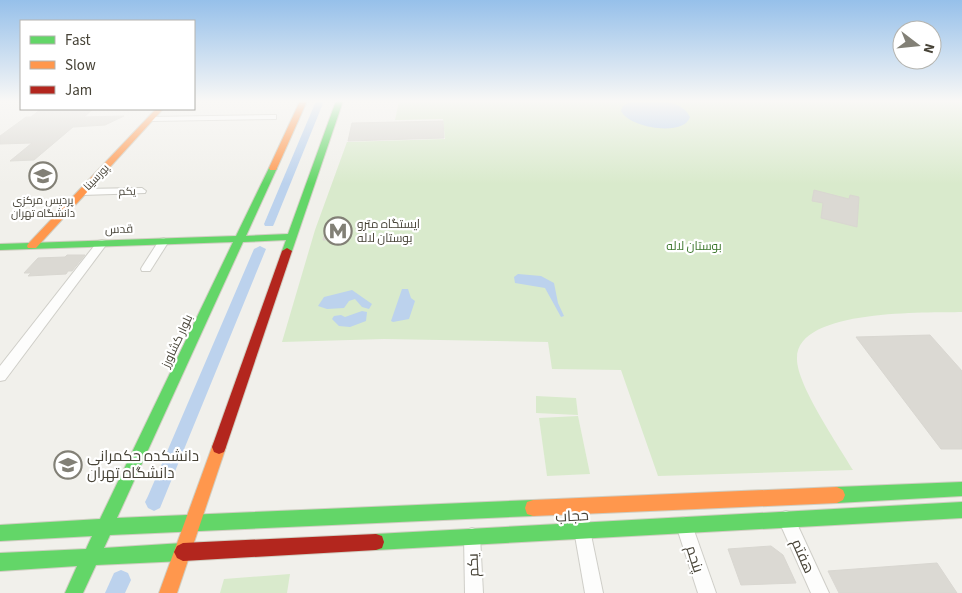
<svg xmlns="http://www.w3.org/2000/svg" width="962" height="593" viewBox="0 0 962 593" font-family="'Source Sans 3',Cairo,sans-serif">
<rect width="100%" height="100%" fill="#f1f0eb"/>
<g fill="#d9eacc">
<path d="M399,101H962V312C928,313 797,308 797,358C796,384 839,446 853,470L658,476L621,370L552,369L548,342L384,339L282,342L315,230L347,142L445,139L443,119L395,120Z"/>
<path d="M536,396L576,398L578,415L536,413Z"/>
<path d="M578,416L590,474L547,476L539,418Z"/>
<path d="M290,574L287,593H220L224,579Z"/>
</g>
<g fill="#bcd2ed">
<path d="M632,101C650,101 681,97 690,117C684,137 629,128 621,111L623,106Z"/>
<path d="M518,274L541,276L554,283L558,303L564,316L561,317L545,288L515,283L514,277Z"/>
<path d="M402,289H408L411,298L415,301L409,319L393,322L391,321Z"/>
<path d="M352,290L372,304L369,309L362,307L355,299L349,301L344,308L327,309L318,306L324,297Z"/>
<path d="M362,311L367,312L366,321L350,327L339,326L332,319L334,316L341,315L345,317Z"/>
</g>
<g fill="none" stroke-linecap="round" stroke-linejoin="round">
<g fill="#bcd2ed" fill-rule="evenodd">
<path d="M316,101H324L274,224L273,226H265L264,224Z"/>
<path d="M260,246L266,249L160,508L154,511L148,508L145,502L148,496L254,249Z"/>
<path d="M121,570L128,573L131,580L125,593H105L114,573Z"/>
</g>
</g>
<g fill="#dbd9d3" stroke="#d9d7d1">
<path d="M41,109H93L84,117L124,116L105,125L73,127L34,160L10,161L32,143L0,144V136L26,117H31Z"/>
<path d="M443,121L444,138L348,141L352,123Z"/>
<path d="M814,190L849,199L850,195L859,197L857,227L821,218L823,203L812,201Z"/>
<path d="M351,227L349,239L323,240L326,228Z"/>
<path d="M67,255H85L72,271H68L66,274L28,276L31,273H24L38,258L65,257Z"/>
<path d="M930,335L962,371V449H941L856,337Z"/>
<path d="M771,546L783,555L796,583L741,585L728,549Z"/>
<path d="M937,563L957,593H839L828,571Z"/>
</g>
<g fill="none" stroke-linecap="round" stroke-linejoin="round">
<g stroke="#cfcec8" stroke-width="2">
<g id="street">
<path d="M273,115H276V119L151,121L147,119L151,117Z"/>
<path d="M142,188L146,191L145,193L82,195L78,192L82,189Z"/>
<path d="M164,238L169,241L150,271H142L141,269L142,267L160,239Z"/>
<path d="M102,240L106,241L107,243L106,245L5,380L0,381V366L98,241Z"/>
<path d="M786,511L792,513L829,593H811L778,519L780,513Z"/>
<path d="M684,517L690,519L716,593H698L676,525L678,519Z"/>
<path d="M582,522L588,524L590,530L603,593H585L574,530L576,524Z"/>
<path d="M472,528L478,530L480,536L483,593H465L464,536L466,530Z"/>
</g>
</g>
<g stroke="#d0cec2" stroke-width="2">
<g id="fast">
<path d="M336,101H343L292,251L287,254L282,251L286,240L243,242L117,518L533,500L539,502L541,508L539,514L533,516L110,535L104,548L183,543L189,546L192,552L189,558L183,561L96,565L83,593H65L77,566L0,571V553L86,549L92,536L0,541V525L100,519L233,242L0,250V244L236,236L269,168L273,166L277,168L246,236L288,234Z"/>
<path d="M962,482V496L837,503L831,500L829,495L831,490L837,487Z"/>
<path d="M962,502V518L376,550L370,548L368,542L370,536L376,534Z"/>
</g>
</g>
<g stroke="#d0cec2" stroke-width="2">
<g id="slow">
<path d="M300,101H307L277,168L276,170H270L269,168Z"/>
<path d="M156,109H163L36,248H28L27,246L28,244Z"/>
<path d="M219,440L224,442L226,447L177,593H159L212,447L214,442Z"/>
<path d="M837,487L843,490L845,495L843,500L837,503L533,516L527,514L525,508L527,502L533,500Z"/>
</g>
</g>
<g stroke="#d0cec2" stroke-width="2">
<g id="jam">
<path d="M287,248L292,251L226,447L224,452L219,454L214,452L212,447L282,251Z"/>
<path d="M376,534L382,536L384,542L382,548L376,550L183,561L177,558L174,552L177,546L183,543Z"/>
</g>
</g>
<use href="#street" fill="#fdfdfc" fill-rule="evenodd"/>
<use href="#fast" fill="#63d668" fill-rule="evenodd"/>
<use href="#slow" fill="#ff974d" fill-rule="evenodd"/>
<use href="#jam" fill="#b3261e" fill-rule="evenodd"/>
</g>
<linearGradient id="sky" x2="0" y2="1"><stop stop-color="#96c0ea"/><stop offset="0.55" stop-color="#f9f8f6"/><stop offset="1" stop-color="#f9f8f6" stop-opacity="0"/></linearGradient>
<rect width="962" height="184" fill="url(#sky)"/>
<defs>
<g id="university-ring" transform="scale(1.4375)"><circle r="9.5" fill="#fff" stroke="#828076" stroke-width="1.5"/><path d="M0-5L7-2L0 1L-7-2ZM-4 1L0 2.5L4 1V4Q0 6-4 4Z" fill="#828076"/></g>
<g id="metro-ring" transform="scale(1.4375)"><circle r="9.5" fill="#fff" stroke="#828076" stroke-width="1.5"/><path d="M-5.5 5V-5H-3L0 0L3-5H5.5V5H3V-.5L0 4L-3-.5V5Z" fill="#828076"/></g>
</defs>
<g fill-rule="evenodd">
<use href="#university-ring" x="43" y="176"/>
<use href="#metro-ring" x="338" y="231"/>
<use href="#university-ring" x="68" y="465"/>
</g>
<g text-anchor="middle" stroke-width="4.5" stroke-linejoin="round" paint-order="stroke">
<g font-size="11" fill="#474337" stroke="#fff">
<text transform="translate(96 177) rotate(-47)" y="4">پورسینا</text>
<text transform="translate(127 191) rotate(-2)" y="4">یکم</text>
</g>
<g font-size="11" fill="#474337" stroke="#fff">
<text x="43" y="204">پردیس مرکزی<tspan x="43" dy="13">دانشگاه‌ تهران</tspan></text>
</g>
<g font-size="12" fill="#474337" stroke="#fff" text-anchor="start">
<text x="357" y="228">ایستگاه مترو<tspan x="357" dy="14">بوستان لاله</tspan></text>
</g>
<g font-size="12" fill="#474337" stroke="#fff">
<text transform="translate(119 229) rotate(-2)" y="4">قدس</text>
<text transform="translate(177 341) rotate(-65)" y="4">بلوار کشاورز</text>
</g>
<g font-size="12" fill="#3c772c" stroke="#fff">
<text x="694" y="250">بوستان لاله</text>
</g>
<g font-size="15" fill="#474337" stroke="#fff" text-anchor="start">
<text x="87" y="461">دانشکده حکمرانی<tspan x="87" dy="17">دانشگاه تهران</tspan></text>
</g>
<g font-size="15" fill="#474337" stroke="#fff">
<text transform="translate(572 516) rotate(-3)" y="5">حجاب</text>
<text transform="translate(803 556) rotate(66)" y="5">هفتم</text>
<text transform="translate(695 559) rotate(72)" y="5">پنجم</text>
<text transform="translate(473 565) rotate(-92)" y="5">یکم</text>
</g>
</g>
<rect x="20" y="20" width="175" height="90" fill="#ffffff" stroke="#b5b4af"/>
<rect x="30" y="36" width="25" height="8" fill="#63d668" stroke="#b5b4af"/>
<text x="65" y="45" font-size="15" fill="#474337">Fast</text>
<rect x="30" y="61" width="25" height="8" fill="#ff974d" stroke="#b5b4af"/>
<text x="65" y="70" font-size="15" fill="#474337">Slow</text>
<rect x="30" y="86" width="25" height="8" fill="#b3261e" stroke="#b5b4af"/>
<text x="65" y="95" font-size="15" fill="#474337">Jam</text>
<g transform="translate(917 45) rotate(106)"><circle r="24" fill="#ffffff" stroke="#b5b4af"/>
<path d="M0-4L9 19L0 12L-9 19Z" fill="#828076"/>
<text y="-8" font-size="14" font-weight="bold" text-anchor="middle" fill="#474337">N</text>
</g>
</svg>
